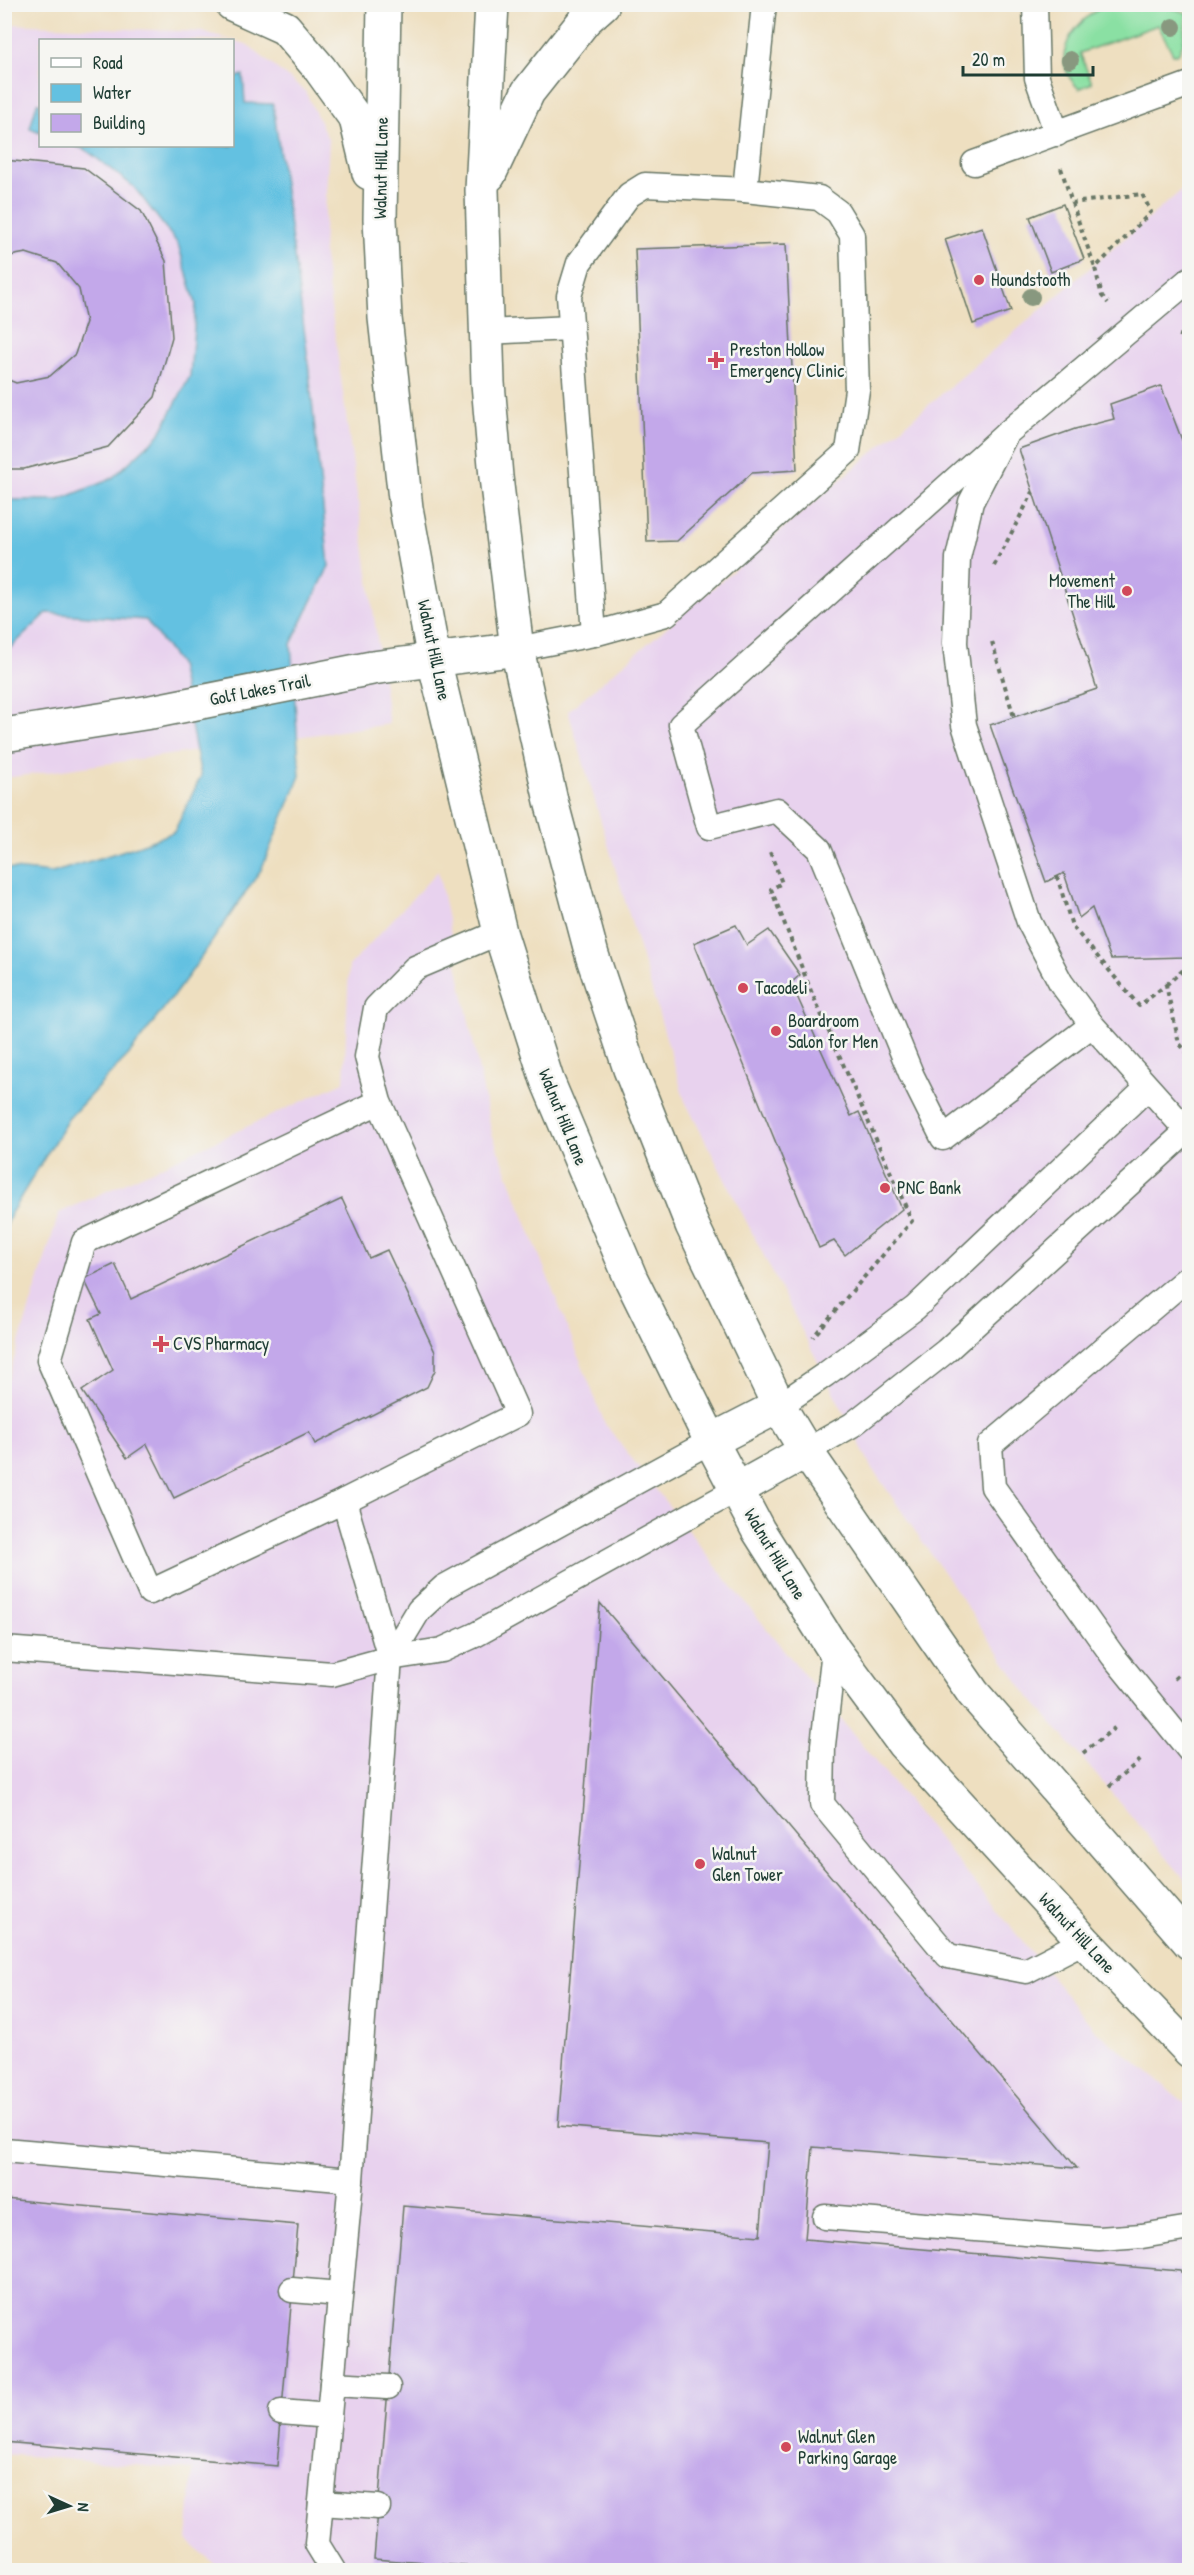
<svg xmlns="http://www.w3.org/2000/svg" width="1194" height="2575" viewBox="0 0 1194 2575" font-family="'Patrick Hand',sans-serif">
<rect width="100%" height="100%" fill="#f6f6f2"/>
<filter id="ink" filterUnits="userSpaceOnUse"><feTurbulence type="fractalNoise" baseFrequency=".0167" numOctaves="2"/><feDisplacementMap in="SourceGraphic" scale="12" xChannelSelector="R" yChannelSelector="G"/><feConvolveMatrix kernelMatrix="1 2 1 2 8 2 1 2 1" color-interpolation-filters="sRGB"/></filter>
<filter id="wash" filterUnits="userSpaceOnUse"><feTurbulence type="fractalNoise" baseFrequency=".008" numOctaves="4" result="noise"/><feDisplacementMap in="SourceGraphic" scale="24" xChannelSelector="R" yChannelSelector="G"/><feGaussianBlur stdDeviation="1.35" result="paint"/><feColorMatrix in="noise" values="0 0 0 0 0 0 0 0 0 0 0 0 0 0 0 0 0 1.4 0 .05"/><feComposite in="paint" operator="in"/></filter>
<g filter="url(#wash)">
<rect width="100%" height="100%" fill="#eedfc0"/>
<g fill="#e8d2ee" fill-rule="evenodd">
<path d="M5,24L203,32L246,44L305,91L329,141L323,250L389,724L5,778ZM40,40H232V146H40Z"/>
<path d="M1189,184V1884L1024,1690L872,1468L685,1101L568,711Z"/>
<path d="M438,871L492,1134L605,1424L722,1574L1094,2029L1189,2106V2570H221L187,2540L193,2470L5,2454V1379H8L59,1213L344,1082L349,966Z"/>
</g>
<path fill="#8ae0a3" stroke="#548e6c" stroke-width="1.5" d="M1106,5C1132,3 1163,4 1187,13L1183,43L1178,54H1173L1158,25L1080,53L1092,83L1079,89C1046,57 1074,21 1106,5Z"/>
<g fill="#63c1e1" stroke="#417f8a" stroke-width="1.5">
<path d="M243,75L245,103L273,104L306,343L329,566L291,644L300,776L261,870L189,975L131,1052L68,1119L11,1213L5,1230V868L52,873L138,846L174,832L201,776L179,664L146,620L47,613L5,653V500H59L111,479L159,435L190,376L196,304L178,244L134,187L86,150L75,146H232L233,78Z"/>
<path d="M37,103H40V132L30,128Z"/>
</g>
<g id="blocks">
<g fill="#c3a8ea">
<path d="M4,160L84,168L141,211L166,261L172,337L155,397L108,447L24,469H4V378L16,383L50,376L75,354L86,322L79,289L57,263L26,253L4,257Z"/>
<path d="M1063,204L1084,259L1051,272L1030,217Z"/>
<path d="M982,227L1011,311L973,324L945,239Z"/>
<path d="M786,244L797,470L752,473L677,541L647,542L635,249Z"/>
<path d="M1161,386L1185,448L1190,447V953L1185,957L1111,959L1092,908L1079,918L1064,873L1046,882L990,725L1097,689L1019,449L1075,429L1114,419L1110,404Z"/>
<path d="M736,925L747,945L769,930L800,975L791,983L851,1116L859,1112L902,1209L845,1255L834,1241L819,1248L694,943Z"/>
<path d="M342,1199L369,1258L387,1250L435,1352V1370L427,1387L315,1444L309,1432L174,1498L147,1444L127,1458L82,1391L113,1370L90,1319L101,1314L84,1279L115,1264L131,1299Z"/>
<path d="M600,1603L1077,2168L813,2147L805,2239L1180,2271L1190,2282V2570H515L374,2559L403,2206L760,2236L768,2143L558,2126Z"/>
<path d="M4,2199L298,2225L277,2466L4,2442Z"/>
</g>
</g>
</g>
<g filter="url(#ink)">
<use href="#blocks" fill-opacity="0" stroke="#677665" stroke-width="1.5"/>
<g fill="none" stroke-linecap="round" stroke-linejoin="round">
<g stroke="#677665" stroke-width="27">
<g id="lane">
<path d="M1035,4L1037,78L1057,134"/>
<path d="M974,163L1190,84"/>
<path d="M1190,279L1006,434L971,502L958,558L955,643L964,725L1029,922L1061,983L1092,1025L1190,1134"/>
<path d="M487,332L571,328"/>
<path d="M1006,434L681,725L709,827L777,810L819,849L912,1076L943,1138L1092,1025"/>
<path d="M594,634L569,296L579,263L629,195L645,185L745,190"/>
<path d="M517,649L594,634L666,614L848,451L857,390L852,235L838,212L819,198L745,190L764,4"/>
<path d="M379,1102L84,1242L49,1360L150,1592L344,1501L518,1414L379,1102L367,1057L376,1008L415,968L500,932"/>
<path d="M1190,1276L990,1445L993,1487L1113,1656L1190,1751"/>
<path d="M779,1406L826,1374L915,1308L1147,1088"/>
<path d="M806,1451L852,1425L946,1351L1187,1131"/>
<path d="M4,1649L332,1674L390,1658L442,1650L475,1635L738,1489"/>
<path d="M834,1650L823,1745L822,1804L948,1956L1026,1971L1084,1941"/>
<path d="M390,1658L419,1610L444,1587L711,1441"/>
<path d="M4,2150L351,2180"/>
<path d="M825,2217L1099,2239L1142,2236L1190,2228"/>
<path d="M292,2290L340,2294"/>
<path d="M332,2384L388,2387"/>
<path d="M281,2412L329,2416"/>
<path d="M321,2503L378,2507"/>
<path d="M333,2570L317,2544L351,2180L390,1658L344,1501"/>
</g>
</g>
<g stroke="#677665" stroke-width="36">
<path id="street" d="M4,735L151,712L372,668L517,649"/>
</g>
<g stroke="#677665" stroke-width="36">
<g id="secondary">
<path d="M232,4L285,28L320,69L356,119L369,173"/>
<path d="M384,4L380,219L385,318L406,508L434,660L500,932L547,1080L631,1279L711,1441L758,1530L834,1650L903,1743L1084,1941L1190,2051"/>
<path d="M492,4L482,190L488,383L496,477L517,649L551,801L592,955L630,1069L692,1225L779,1406L806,1451L973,1693L1190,1943"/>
<path d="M489,175L528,92L585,20L603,4"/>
<path d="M711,1441L779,1406"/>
<path d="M738,1489L806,1451"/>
</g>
</g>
<g stroke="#677665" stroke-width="4" stroke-dasharray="4.5 4.5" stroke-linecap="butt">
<path d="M338,4L340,5"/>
<path d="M1061,168L1072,203L1142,194L1151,212L1095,268L1102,296L1108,303"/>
<path d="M1072,203L1095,268"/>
<path d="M1179,335L1190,338"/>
<path d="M994,566L1033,492"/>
<path d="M992,642L1014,717"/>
<path d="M770,852L782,883L771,889L811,991L912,1221L813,1337"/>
<path d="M1057,876L1072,926L1139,1006L1166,985L1179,1043L1190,1056"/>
<path d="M1166,985L1190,964"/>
<path d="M1174,1679L1190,1665"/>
<path d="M1083,1753L1118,1725"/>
<path d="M1109,1786L1143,1758"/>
</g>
<use href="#lane" stroke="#fff" stroke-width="24"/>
<use href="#street" stroke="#fff" stroke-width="33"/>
<use href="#secondary" stroke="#fff" stroke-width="33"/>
</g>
<g fill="#88987f">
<circle cx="1173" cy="27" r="9"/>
<circle cx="1070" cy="60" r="9"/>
<circle cx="1031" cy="297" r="9"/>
</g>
</g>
<g fill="#d1495b" stroke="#f6f6f2" stroke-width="2">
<circle cx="979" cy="280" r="6"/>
<path d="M713 351h6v6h6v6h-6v6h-6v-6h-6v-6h6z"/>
<circle cx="1127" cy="591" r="6"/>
<circle cx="743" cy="988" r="6"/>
<circle cx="776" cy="1031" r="6"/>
<circle cx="885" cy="1188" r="6"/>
<path d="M158 1335h6v6h6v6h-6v6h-6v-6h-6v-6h6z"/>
<circle cx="700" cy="1864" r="6"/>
<circle cx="786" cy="2447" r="6"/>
</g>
<g text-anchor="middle" stroke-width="5" stroke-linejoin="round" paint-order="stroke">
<g font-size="18" fill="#1f3d34" stroke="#f6f6f2">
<text transform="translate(381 168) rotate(-89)" y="6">Walnut Hill Lane</text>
<text transform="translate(434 650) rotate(78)" y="6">Walnut Hill Lane</text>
<text transform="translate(260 690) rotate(-11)" y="6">Golf Lakes Trail</text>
<text transform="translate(563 1117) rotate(68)" y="6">Walnut Hill Lane</text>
<text transform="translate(775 1554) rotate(59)" y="6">Walnut Hill Lane</text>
<text transform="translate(1077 1933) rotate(47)" y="6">Walnut Hill Lane</text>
</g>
<g font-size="18" fill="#1f3d34" stroke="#f6f6f2" text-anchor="start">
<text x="991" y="286">Houndstooth</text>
<text x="730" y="356">Preston Hollow<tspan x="730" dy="21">Emergency Clinic</tspan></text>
<text x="1115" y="587" text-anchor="end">Movement<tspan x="1115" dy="21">The Hill</tspan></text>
<text x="755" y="994">Tacodeli</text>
<text x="788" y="1027">Boardroom<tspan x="788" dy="21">Salon for Men</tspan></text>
<text x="897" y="1194">PNC Bank</text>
<text x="173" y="1350">CVS Pharmacy</text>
<text x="712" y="1860">Walnut<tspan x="712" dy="21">Glen Tower</tspan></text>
<text x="798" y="2443">Walnut Glen<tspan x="798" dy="21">Parking Garage</tspan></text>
</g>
</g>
<rect width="1194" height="2575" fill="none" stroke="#f6f6f2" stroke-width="24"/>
<rect x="39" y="39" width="195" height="108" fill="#f6f6f2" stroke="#a0aca6" stroke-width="1.5"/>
<rect x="51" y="58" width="30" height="9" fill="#ffffff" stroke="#a0aca6" stroke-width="1.5"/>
<text x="93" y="69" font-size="18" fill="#1f3d34">Road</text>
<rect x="51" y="84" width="30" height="18" fill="#63c1e1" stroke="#a0aca6" stroke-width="1.5"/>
<text x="93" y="99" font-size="18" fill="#1f3d34">Water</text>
<rect x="51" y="114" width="30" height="18" fill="#c3a8ea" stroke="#a0aca6" stroke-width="1.5"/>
<text x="93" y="129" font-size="18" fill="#1f3d34">Building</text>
<g transform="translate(69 2506) rotate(94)" stroke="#f6f6f2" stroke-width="4.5" paint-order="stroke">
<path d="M0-4.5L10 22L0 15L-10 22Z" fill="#1f3d34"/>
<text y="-9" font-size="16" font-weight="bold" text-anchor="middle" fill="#1f3d34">N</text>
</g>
<path d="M963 66v9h130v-9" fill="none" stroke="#1f3d34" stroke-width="3"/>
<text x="972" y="66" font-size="18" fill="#1f3d34" stroke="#f6f6f2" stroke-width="4.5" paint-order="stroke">20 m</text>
</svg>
